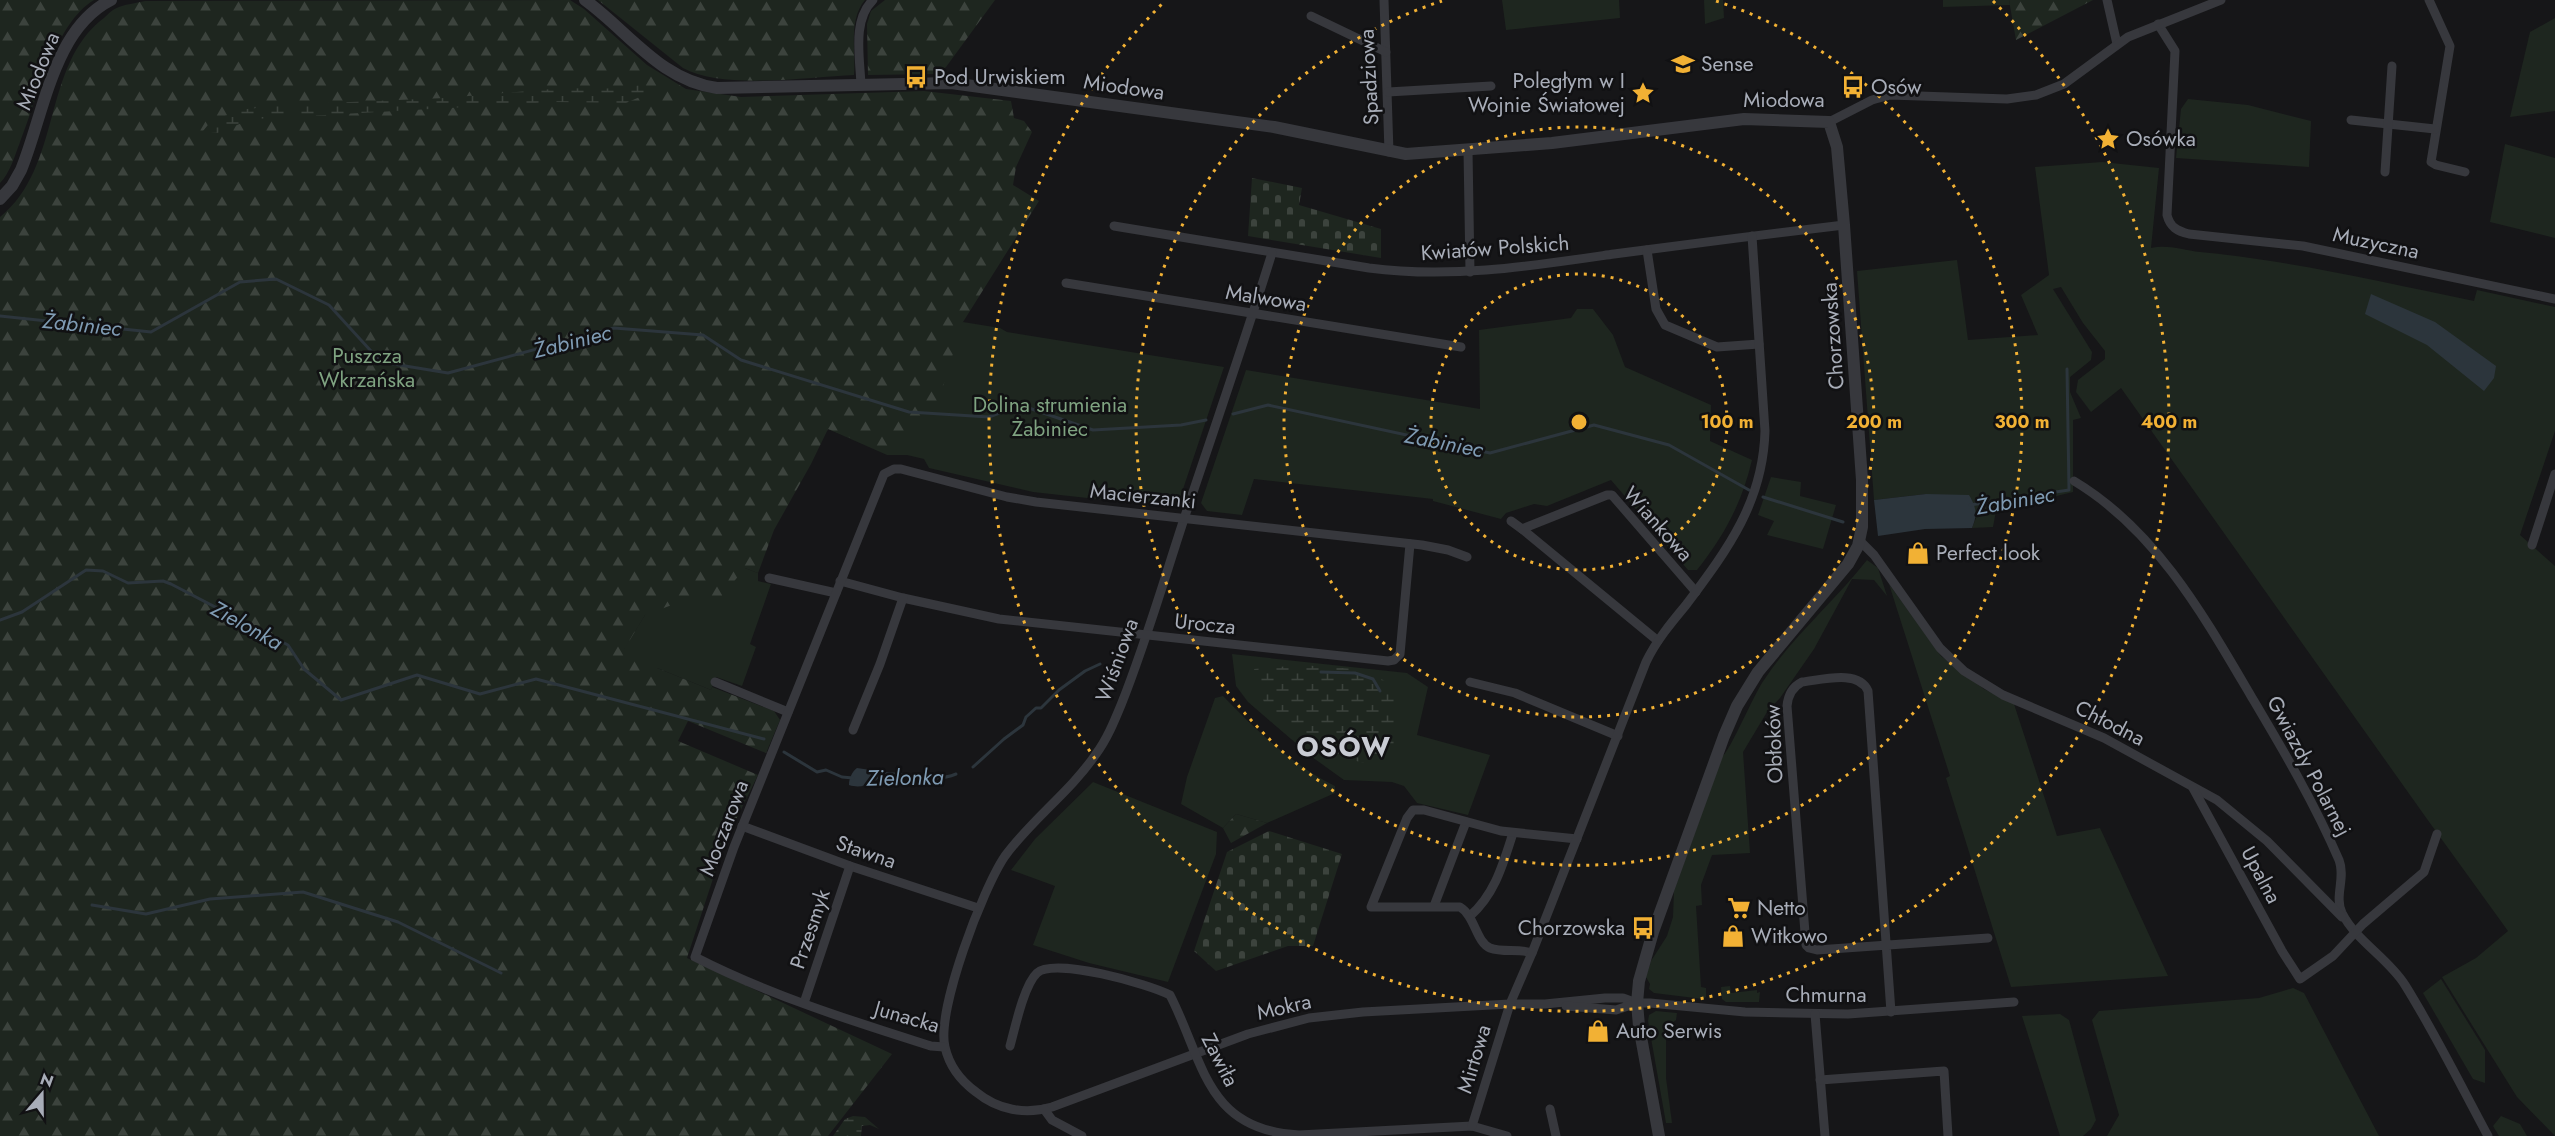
<svg xmlns="http://www.w3.org/2000/svg" width="2555" height="1136" viewBox="0 0 2555 1136" font-family="Jost,sans-serif">
<defs>
<pattern id="forest-firs" width="22" height="20" patternUnits="userSpaceOnUse" patternTransform="scale(1.5)"><rect width="22" height="20" fill="#1e261f"/><path d="M5 1l3.5 6h-7zM16 11l3.5 6h-7z" fill="#3c433d"/></pattern>
<pattern id="wetland-marsh" width="20" height="14" patternUnits="userSpaceOnUse" patternTransform="scale(1.5)"><rect width="20" height="14" fill="#1e261f"/><path d="M1 5h8M5 5V1M11 12h8M15 12V8" fill="none" stroke="#3c433d"/></pattern>
<pattern id="cemetery-stones" width="16" height="16" patternUnits="userSpaceOnUse" patternTransform="scale(1.5)"><rect width="16" height="16" fill="#1e261f"/><path d="M2 7V4a2 2 0 0 1 4 0v3zM10 15v-3a2 2 0 0 1 4 0v3z" fill="#3c433d"/></pattern>
</defs>
<rect width="100%" height="100%" fill="#161618"/>
<g fill="#1e261f">
<path d="M1502,0H1619L1620,18L1506,30Z"/>
<path d="M1704,0H1723L1724,18L1705,24Z"/>
<path d="M1943,0H2009L2010,5L1943,7Z"/>
<path d="M2555,18V111L2510,117L2530,32Z"/>
<path d="M2188,99L2248,105L2311,121L2309,167L2176,158L2181,109Z"/>
<path d="M2505,144L2555,158V238L2490,222Z"/>
<path d="M2102,162L2159,168L2151,248C2167,244 2183,250 2200,252C2293,261 2382,282 2474,301L2477,290L2555,307V431L2520,535L2555,566V1136L2517,1097L2442,977L2476,958L2508,931L2427,819L2121,388L2091,412L2076,392L2078,380L2105,359V351L2083,323L2061,287L2053,289L2092,352L2091,360L2070,377V392L2081,418L2073,420V492L1996,511L1993,527L1972,528L1976,518L1926,494L1874,500L1857,271L1957,260L1968,340L2038,335L2021,295L2049,275L2035,167Z"/>
<path d="M1577,309H1593L1613,335L1625,367L1711,405L1710,441L1752,460C1742,503 1724,536 1697,570H1688L1611,480L1547,506L1534,504L1506,513L1501,519L1433,501V499L1254,479L1242,515L1207,511L1201,503L1246,370L1480,409L1479,330L1571,318Z"/>
<path d="M963,322L1000,328L1007,332L1224,367L1179,501L1169,507L1033,492L929,468L924,459L907,455H887L828,429Z"/>
<path d="M1771,477L1801,482L1800,496L1836,505L1823,549L1767,535L1774,521L1758,515Z"/>
<path d="M688,546L758,573V581L771,584L750,644L756,647L742,686L716,677L711,690L657,668L600,687Z"/>
<path d="M1867,560L1878,568L1887,596L1874,580L1852,579L1814,649L1780,698L1767,712L1743,752L1750,853L1712,855L1701,885L1702,905L1696,906L1701,987L1706,988V997L1703,999L1654,993L1649,989L1650,984L1646,977L1651,961L1667,936L1673,917L1674,891L1722,757C1730,751 1754,694 1764,680C1793,636 1835,601 1867,560Z"/>
<path d="M1889,584L1941,656L1984,689L2014,704L2057,836L2100,828L2168,976L2011,987L1946,778L1950,776Z"/>
<path d="M1232,654L1407,673L1428,687L1417,735L1490,755L1468,815L1417,803L1404,786L1392,782L1344,780L1312,757L1248,702L1236,686Z"/>
<path d="M1223,696C1255,729 1293,766 1335,786V793L1267,823L1236,814L1223,828L1181,804L1187,777L1215,698Z"/>
<path d="M1093,782L1217,832L1216,854L1168,982L1089,963L1033,945L1055,886L1011,870L1035,839Z"/>
<path d="M2441,979L2485,1050V1083L2473,1079L2423,993Z"/>
<path d="M1730,986L1731,993L1757,990V993L1760,992L1759,1002H1726L1722,999L1721,987Z"/>
<path d="M2293,988L2304,993L2379,1136H2107L2119,1115L2092,1020L2099,1011L2259,998Z"/>
<path d="M1656,1011L1677,1013L1676,1020L1666,1028V1078L1672,1123H1666L1648,1021L1649,1015Z"/>
<path d="M2060,1014L2069,1020L2096,1120L2091,1129L2083,1136H2060L2022,1016Z"/>
<path d="M2501,1116L2520,1124L2527,1136H2499L2493,1126Z"/>
</g>
<g fill="url(#forest-firs)">
<path d="M0,0H94C55,23 37,100 20,142C15,155 10,173 0,183Z"/>
<path d="M570,0L584,9L647,65L686,89L741,97L924,91L1011,101L1014,118L1024,121L1032,132L1016,167L1013,185L1039,201L963,322L939,399L906,436L886,452L828,429L811,464L774,530L758,573L745,568L717,602L688,599L645,615L622,653L658,663L657,668L711,690L712,687L774,711L780,720L766,753L688,721L678,741L758,775L725,842L687,958L892,1054L828,1136H0V217C63,167 41,65 104,18C108,14 113,9 119,7C127,4 137,3 145,1Z"/>
<path d="M598,0H865C848,20 856,51 854,75C808,77 722,90 683,68Z"/>
<path d="M885,0H995L946,67L938,74L868,75L867,24L871,11Z"/>
<path d="M2009,0H2093L2016,40Z"/>
<path d="M1236,814L1267,823L1231,843L1223,828Z"/>
</g>
<g fill="url(#wetland-marsh)">
<path d="M643,85L658,89L626,103L553,102L252,119L217,133L203,131L212,120L247,109L280,105L445,98L564,88L602,89Z"/>
<path d="M1301,665L1367,670L1394,687V751L1373,765L1319,752L1266,709L1254,669Z"/>
<path d="M853,1116L865,1117L879,1129L870,1125L862,1126L861,1136H833L845,1119Z"/>
</g>
<g fill="url(#cemetery-stones)">
<path d="M1252,178L1302,188L1299,205L1381,229V258L1248,236Z"/>
<path d="M1269,831L1342,854L1313,946H1288L1216,971L1194,951L1227,852Z"/>
</g>
<g fill="#2c353c">
<path d="M2371,294L2435,322L2496,366L2494,378L2484,391L2427,345L2365,314Z"/>
<path d="M1926,494L1969,495C1976,507 1978,514 1972,528L1925,529L1878,536L1874,500Z"/>
<path d="M857,768L884,772L885,775C873,781 864,790 849,785C849,778 852,772 857,768Z"/>
</g>
<g fill="none" stroke-linecap="round" stroke-linejoin="round">
<g stroke="#2c353c" stroke-width="3">
<path d="M0,316L151,332L240,282L276,279L329,305L381,362L448,373L614,328L703,335L741,360L909,412L989,417L1020,405L1093,430L1181,425L1206,420"/>
<path d="M1233,414L1268,405L1490,453L1594,425L1669,445L1749,490"/>
<path d="M1763,497L1843,522"/>
<path d="M1970,505L2069,490L2067,369"/>
<path d="M0,620L22,612L86,570L103,571L128,583L163,581L171,584L288,645L304,669L341,700L417,675L480,694L536,679L764,739"/>
<path d="M1321,672L1355,673L1373,679L1380,691"/>
<path d="M784,752L817,772L826,770L842,777L853,778"/>
<path d="M973,767L1004,739L1023,725L1026,717L1036,708H1041L1059,690L1085,671L1100,664"/>
<path d="M881,774C906,771 933,784 956,774"/>
<path d="M92,905L146,914L210,899L303,892L398,922L501,973"/>
</g>
<g stroke="#37383d" stroke-width="9">
<path d="M1384,0L1389,152"/>
<path d="M2107,0L2117,44"/>
<path d="M2429,0L2450,46L2431,162L2436,165L2465,172"/>
<path d="M1311,16L1386,52"/>
<path d="M2158,24L2175,51L2167,215C2170,227 2177,231 2189,234L2303,246L2555,299"/>
<path d="M861,85C860,58 852,20 873,0"/>
<path d="M1388,92L1491,86"/>
<path d="M2351,120L2435,129"/>
<path d="M1829,122L1872,100L1890,95L2007,99L2036,95L2064,84L2128,37L2221,0"/>
<path d="M1468,150L1470,272"/>
<path d="M2385,172L2392,66"/>
<path d="M1114,226L1369,268C1451,279 1532,266 1614,254C1691,244 1767,234 1844,225"/>
<path d="M1647,250L1656,309L1665,325L1717,347L1759,344"/>
<path d="M1272,253C1244,343 1213,432 1183,522C1163,583 1145,645 1121,705C1114,722 1107,739 1096,754C1070,792 1032,819 1005,856C983,888 936,1011 945,1047C949,1065 961,1081 976,1092C998,1110 1025,1115 1052,1107L1248,1034L1309,1018L1363,1012L1510,1004H1545L1605,998H1623L1637,1003"/>
<path d="M1066,283L1461,347"/>
<path d="M2074,481C2156,530 2204,616 2251,696C2283,750 2314,802 2339,860C2346,878 2334,896 2342,913C2356,941 2388,958 2405,985C2435,1033 2461,1086 2488,1136"/>
<path d="M1511,521L1522,529"/>
<path d="M1860,541L1874,555L1940,648L1964,671L2003,695L2104,738L2217,800L2267,841L2342,917"/>
<path d="M2532,545L2555,474"/>
<path d="M769,578L836,593"/>
<path d="M840,581L903,598L999,619L1388,661L1394,660L1400,654L1410,544"/>
<path d="M1658,641L1522,529L1607,495H1612L1696,592"/>
<path d="M715,682L788,712"/>
<path d="M1470,682L1515,693L1618,736"/>
<path d="M853,730L880,664L903,598"/>
<path d="M2193,788L2282,951L2300,979L2333,956L2363,924L2424,872L2437,834"/>
<path d="M742,826L850,866L978,908"/>
<path d="M1434,906L1466,822"/>
<path d="M1470,916C1495,894 1503,864 1513,833"/>
<path d="M1532,953C1519,948 1503,953 1490,948C1476,942 1475,916 1460,907H1371L1407,818L1413,810H1424L1501,831L1577,839"/>
<path d="M804,1003L850,866"/>
<path d="M1566,1006L1616,1010L1637,1003H1650L1745,1012L1848,1014L2014,1002"/>
<path d="M1891,1012L1868,691C1859,669 1821,680 1802,682C1792,687 1788,695 1787,706L1806,945L1809,948L1817,950L1988,938"/>
<path d="M1815,1014L1825,1136"/>
<path d="M1010,1046C1015,1028 1024,985 1037,973C1054,957 1149,984 1170,995C1204,1061 1205,1130 1299,1135L1472,1126L1507,1136"/>
<path d="M944,1047L931,1046C852,1021 769,995 695,957L734,847L884,474L894,469H901L1007,497L1036,502L1422,545L1448,550L1467,557"/>
<path d="M1820,1080L1944,1071L1948,1136"/>
<path d="M1044,1109L1052,1120L1082,1136"/>
<path d="M1550,1109L1556,1136"/>
<path d="M1472,1126L1510,1004L1532,953L1646,662C1656,641 1671,623 1686,605C1727,550 1763,503 1765,431L1752,236"/>
</g>
<g stroke="#37383d" stroke-width="12">
<path d="M585,0C629,32 660,80 717,88L951,83L1274,127L1406,154L1552,143L1744,119L1829,122L1837,147L1844,225L1862,480V527L1858,546L1848,564L1758,672L1737,706L1724,736L1653,932L1639,981L1637,1003L1639,1026L1659,1136"/>
<path d="M0,199L12,186L21,170C44,114 53,29 111,0"/>
</g>
</g>
<g fill="none" stroke="#f2b134" stroke-width="3" stroke-dasharray="3 6">
<circle cx="1579" cy="422" r="148"/>
<circle cx="1579" cy="422" r="295"/>
<path d="M1716 1A443 443 0 1 1 1442 1"/>
<path d="M1993 1A590 590 0 1 1 1165 1"/>
</g>
<defs>
<g id="school-bare" transform="scale(1.8)"><path d="M0-5L7-2L0 1L-7-2ZM-4 1L0 2.5L4 1V4Q0 6-4 4Z" fill="#f2b134" stroke="#111113" stroke-width="2.5" paint-order="stroke"/></g>
<g id="bus-bare" transform="scale(1.8)"><path d="M-5-6H5V4H4V6H2V4H-2V6H-4V4H-5ZM-3.5-4V0h7V-4ZM-3.5 1.2v1.5H-2V1.2ZM2 1.2v1.5H3.5V1.2Z" fill="#f2b134" stroke="#111113" stroke-width="2.5" paint-order="stroke"/></g>
<g id="sight-bare" transform="scale(1.8)"><path d="M0-6L1.8-2.2L6-1.7L2.9 1.2L3.7 5.4L0 3.3L-3.7 5.4L-2.9 1.2L-6-1.7L-1.8-2.2Z" fill="#f2b134" stroke="#111113" stroke-width="2.5" paint-order="stroke"/></g>
<g id="shop-bare" transform="scale(1.8)"><path d="M-5-2.5h2.3a2.7 3.5 0 0 1 5.4 0H5L5.5 6h-11ZM-1.5-2.5h3a1.5 2.3 0 0 0-3 0Z" fill="#f2b134" stroke="#111113" stroke-width="2.5" paint-order="stroke"/></g>
<g id="supermarket-bare" transform="scale(1.8)"><path d="M-6-5.5h2.5l.6 2H6L4.5 2H-2.5L-4.4-4H-6ZM-1.5 3.2a1.3 1.3 0 1 0 .1 0ZM3 3.2a1.3 1.3 0 1 0 .1 0Z" fill="#f2b134" stroke="#111113" stroke-width="2.5" paint-order="stroke"/></g>
</defs>
<g fill-rule="evenodd">
<use href="#school-bare" x="1683" y="64"/>
<use href="#bus-bare" x="916" y="77"/>
<use href="#bus-bare" x="1853" y="87"/>
<use href="#sight-bare" x="1643" y="93"/>
<use href="#sight-bare" x="2108" y="139"/>
<use href="#shop-bare" x="1918" y="553"/>
<use href="#supermarket-bare" x="1739" y="908"/>
<use href="#bus-bare" x="1643" y="928"/>
<use href="#shop-bare" x="1733" y="936"/>
<use href="#shop-bare" x="1598" y="1031"/>
</g>
<g text-anchor="middle" stroke-width="5" stroke-linejoin="round" paint-order="stroke">
<g font-size="21" fill="#a8adb8" stroke="#111113" text-anchor="start">
<text x="1701" y="71">Sense</text>
<text x="934" y="84">Pod Urwiskiem</text>
<text x="1625" y="88" text-anchor="end">Poległym w I<tspan x="1625" dy="24">Wojnie Światowej</tspan></text>
<text x="1871" y="94">Osów</text>
<text x="2126" y="146">Osówka</text>
<text x="1936" y="560">Perfect look</text>
<text x="1757" y="915">Netto</text>
<text x="1625" y="935" text-anchor="end">Chorzowska</text>
<text x="1751" y="943">Witkowo</text>
<text x="1616" y="1038">Auto Serwis</text>
</g>
<g font-size="21" fill="#a8adb8" stroke="#111113">
<text transform="translate(38 71) rotate(-68)" y="7">Miodowa</text>
<text transform="translate(1369 77) rotate(-93)" y="7">Spadziowa</text>
<text transform="translate(1124 87) rotate(8)" y="7">Miodowa</text>
<text x="1784" y="107">Miodowa</text>
<text transform="translate(2376 243) rotate(12)" y="7">Muzyczna</text>
<text transform="translate(1495 248) rotate(-4)" y="7">Kwiatów Polskich</text>
<text transform="translate(1266 298) rotate(9)" y="7">Malwowa</text>
<text transform="translate(1833 336) rotate(-94)" y="7">Chorzowska</text>
<text transform="translate(1143 496) rotate(6)" y="7">Macierzanki</text>
<text transform="translate(1658 524) rotate(48)" y="7">Wiankowa</text>
<text transform="translate(1205 624) rotate(6)" y="7">Urocza</text>
<text transform="translate(1117 660) rotate(-70)" y="7">Wiśniowa</text>
<text transform="translate(2110 723) rotate(27)" y="7">Chłodna</text>
<text transform="translate(1774 744) rotate(-92)" y="7">Obłoków</text>
<text transform="translate(2309 766) rotate(62)" y="7">Gwiazdy Polarnej</text>
<text transform="translate(724 828) rotate(-69)" y="7">Moczarowa</text>
<text transform="translate(866 852) rotate(19)" y="7">Stawna</text>
<text transform="translate(2261 875) rotate(62)" y="7">Upalna</text>
<text transform="translate(810 929) rotate(-71)" y="7">Przesmyk</text>
<text x="1826" y="1002">Chmurna</text>
<text transform="translate(1284 1007) rotate(-13)" y="7">Mokra</text>
<text transform="translate(907 1017) rotate(16)" y="7">Junacka</text>
<text transform="translate(1474 1059) rotate(-73)" y="7">Mirtowa</text>
<text transform="translate(1220 1060) rotate(63)" y="7">Zawiła</text>
</g>
<g font-size="21" fill="#7fa381" stroke="#111113">
<text x="367" y="363">Puszcza<tspan x="367" dy="24">Wkrzańska</tspan></text>
<text x="1050" y="412">Dolina strumienia<tspan x="1050" dy="24">Żabiniec</tspan></text>
</g>
<g font-size="22" font-style="italic" fill="#7f9bb3" stroke="#111113">
<text transform="translate(82 324) rotate(6)" y="8">Żabiniec</text>
<text transform="translate(572 341) rotate(-14)" y="8">Żabiniec</text>
<text transform="translate(1444 442) rotate(11)" y="8">Żabiniec</text>
<text transform="translate(2015 500) rotate(-10)" y="8">Żabiniec</text>
<text transform="translate(247 625) rotate(29)" y="8">Zielonka</text>
<text transform="translate(905 777) rotate(-1)" y="8">Zielonka</text>
</g>
<g font-size="27" font-weight="bold" letter-spacing="1.5" fill="#c9ccd4" stroke="#111113">
<text x="1344" y="756">OSÓW</text>
</g>
</g>
<circle cx="1579" cy="422" r="9" fill="#f2b134" stroke="#111113" stroke-width="3"/>
<g font-size="18" text-anchor="middle" font-weight="bold" fill="#f2b134" stroke="#111113" stroke-width="5" stroke-linejoin="round" paint-order="stroke">
<text x="1727" y="428">100 m</text>
<text x="1874" y="428">200 m</text>
<text x="2022" y="428">300 m</text>
<text x="2169" y="428">400 m</text>
</g>
<g transform="translate(42 1094) rotate(20)" stroke="#111113" stroke-width="4.5" paint-order="stroke">
<path d="M0-4.5L10 22L0 15L-10 22Z" fill="#a8adb8"/>
<text y="-9" font-size="16" font-weight="bold" text-anchor="middle" fill="#a8adb8">N</text>
</g>
</svg>
